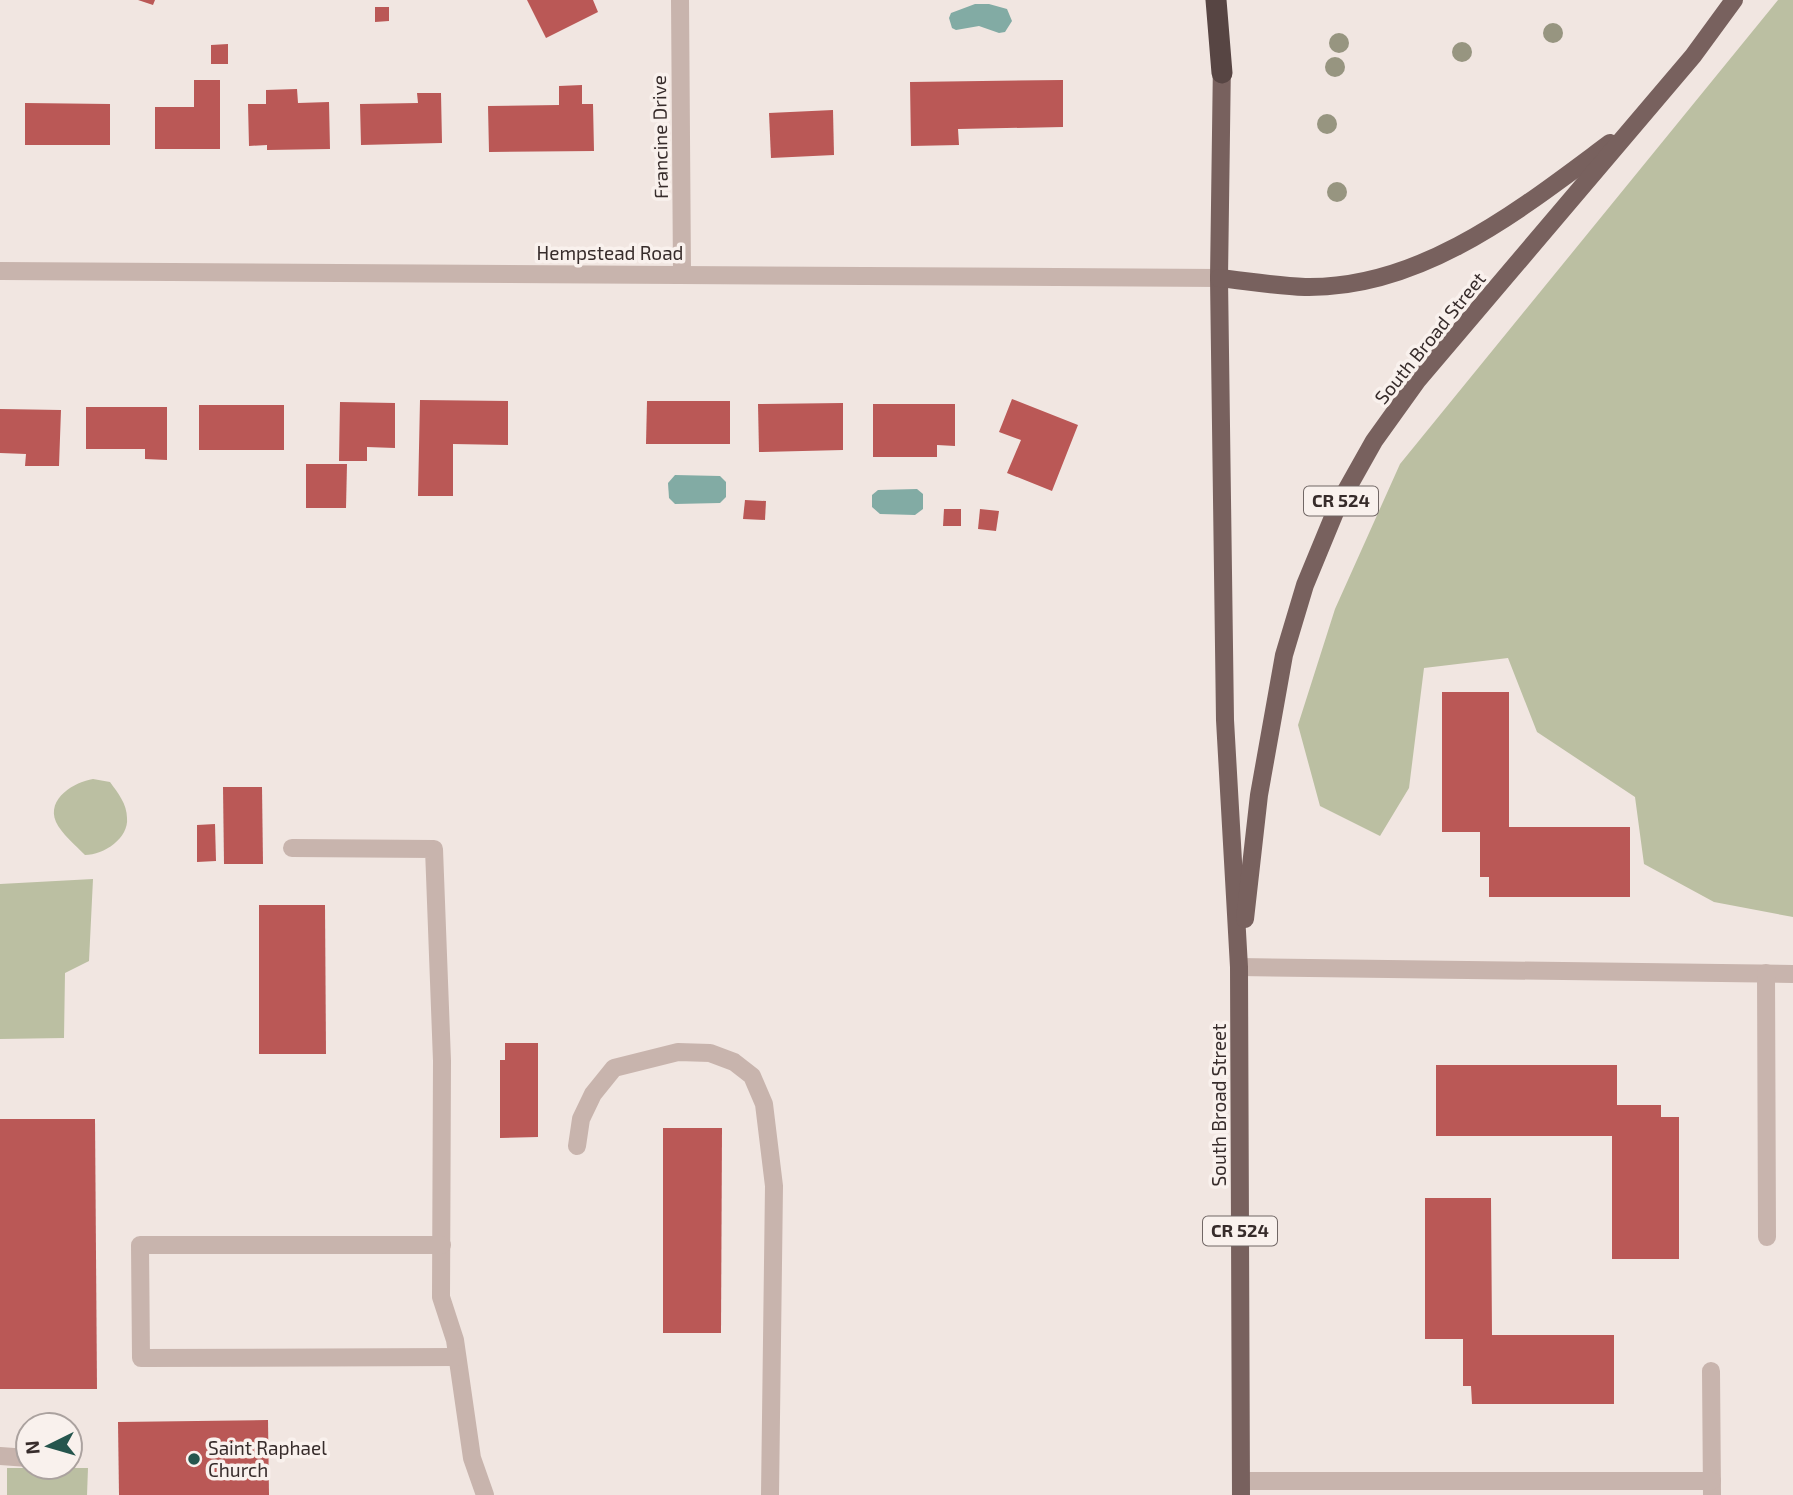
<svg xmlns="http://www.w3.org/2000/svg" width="1793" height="1495" viewBox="0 0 1793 1495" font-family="'Exo 2',sans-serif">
<rect width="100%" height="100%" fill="#f1e6e1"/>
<g fill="#bbbfa2">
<path d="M1778,0H1793V917L1714,902L1644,864L1635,797L1537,732L1508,658L1424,668L1409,788L1380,836L1320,806L1298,725L1335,609L1400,464Z"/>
<path d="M93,779L110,782C118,793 127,804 127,818C129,838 104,855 85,855C76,846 61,833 56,822C46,798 75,782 93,779Z"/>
<path d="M93,879L89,961L65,973L64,1038L0,1039V884Z"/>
<path d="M7,1468H88L87,1495H7Z"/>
</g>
<g fill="#82aba4">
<path d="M975,4H989L1007,9L1012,21L1005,32L999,33L979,26L956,30L952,28L949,18L951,13Z"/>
<path d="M675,475L720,476L726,482V497L720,503L675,504L669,498L668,483Z"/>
<path d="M917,489L923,494V509L915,515L880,514L872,507V495L878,490Z"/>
</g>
<g fill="#ba5856">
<path d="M138,0H155L153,5Z"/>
<path d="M527,0H593L598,12L546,38Z"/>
<path d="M375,7H389V21L375,22Z"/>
<path d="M228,44V64H211V45Z"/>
<path d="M194,80H220V149H155V107H194Z"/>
<path d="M1063,80V127L958,129L959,145L911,146L910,82Z"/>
<path d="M582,85V104H593L594,151L489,152L488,106L559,105V86Z"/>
<path d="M297,89L298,103L329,102L330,149L267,150V145L249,146L248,104H266V90Z"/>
<path d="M417,93H441L442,143L361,145L360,104L418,103Z"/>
<path d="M25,103L110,104V145H25Z"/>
<path d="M833,110L834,155L771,158L769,113Z"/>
<path d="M1012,399L1078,425L1052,491L1007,473L1021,440L999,432Z"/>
<path d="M420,400L508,401V445L453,444V496H418Z"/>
<path d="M647,401H730V444H646Z"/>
<path d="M340,402L395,403V448L367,447V461H339Z"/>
<path d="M843,403V450L759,452L758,404Z"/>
<path d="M873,404H955V446L937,445V457H873Z"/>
<rect x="199" y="405" width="85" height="45"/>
<path d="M86,407H167V460L145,459V449H86Z"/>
<path d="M0,409L61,410L59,466H25L26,454L0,453Z"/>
<path d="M306,464H347L346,508H306Z"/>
<path d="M745,500L766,501L765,520L743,519Z"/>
<path d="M944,509H961V526H943Z"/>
<path d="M980,509L999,511L996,531L978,529Z"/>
<path d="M1442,692H1509V827H1630V897H1489V877H1480V832H1442Z"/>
<path d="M223,787H262L263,864H224Z"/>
<path d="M215,824L216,861L197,862V825Z"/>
<path d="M259,905H325L326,1054H259Z"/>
<path d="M505,1043H538V1137L500,1138V1060H505Z"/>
<path d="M1436,1065H1617V1105H1661V1117H1679V1259H1612V1136H1436Z"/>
<path d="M0,1119H95L97,1389H0Z"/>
<path d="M663,1128H722L721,1333H663Z"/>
<path d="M1425,1198H1491L1492,1335H1614V1404H1472L1471,1386H1463V1339H1425Z"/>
<path d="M268,1420L269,1495H119L118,1422Z"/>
</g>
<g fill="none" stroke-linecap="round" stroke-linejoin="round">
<g stroke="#c8b4ad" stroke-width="18">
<path d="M680,0L682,274"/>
<path d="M0,271L1219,278"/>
<path d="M292,848L434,849L442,1061L441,1297L455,1340L472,1458L485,1495"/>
<path d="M1239,967L1793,974"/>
<path d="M1766,973L1767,1237"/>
<path d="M577,1146L581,1119L593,1094L614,1068L678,1052L710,1053L734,1062L752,1076L764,1104L774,1186L770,1495"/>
<path d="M442,1245H140L141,1358L457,1357"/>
<path d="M1711,1371L1712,1495"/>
<path d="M0,1456L28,1458"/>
<path d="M1241,1481H1712"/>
</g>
<g stroke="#78615e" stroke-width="18">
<path d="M1222,60L1219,278L1225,720L1239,967L1241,1495"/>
<path d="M1219,278C1247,281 1276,286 1305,287C1422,289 1521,209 1610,143"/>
<path d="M1245,919L1259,795L1284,655L1305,585L1338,505L1374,441L1417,381L1693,56L1734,0"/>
</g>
<path stroke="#574543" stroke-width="21" d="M1216,0L1222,73"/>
</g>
<g fill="#979580">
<circle cx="1553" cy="33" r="10"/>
<circle cx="1339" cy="43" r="10"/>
<circle cx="1462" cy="52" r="10"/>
<circle cx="1335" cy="67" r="10"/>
<circle cx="1327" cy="124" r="10"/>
<circle cx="1337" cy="192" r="10"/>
</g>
<circle fill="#25554d" stroke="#f9f1ed" stroke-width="2.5" cx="194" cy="1459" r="7"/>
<g text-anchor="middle" stroke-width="7" stroke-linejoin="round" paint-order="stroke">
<g fill="#f9f1ed" stroke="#716765" stroke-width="2">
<rect x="1304" y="486.5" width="74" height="29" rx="5"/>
<rect x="1203" y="1216.5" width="74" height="29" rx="5"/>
</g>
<g font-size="18" font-weight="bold" fill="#372c2b">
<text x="1341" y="507">CR 524</text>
<text x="1240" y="1237">CR 524</text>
</g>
<g font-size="19" fill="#372c2b" stroke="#f9f1ed">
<text transform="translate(660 137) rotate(-91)" y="7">Francine Drive</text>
<text x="610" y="260">Hempstead Road</text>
<text transform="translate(1430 338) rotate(-51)" y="7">South Broad Street</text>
<text transform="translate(1219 1105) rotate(-90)" y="7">South Broad Street</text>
</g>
<g font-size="19" fill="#372c2b" stroke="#f9f1ed" text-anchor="start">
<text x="208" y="1455">Saint Raphael<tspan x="208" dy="22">Church</tspan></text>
</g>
</g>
<g transform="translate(49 1446) rotate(265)"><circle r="33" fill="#f9f1ed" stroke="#aba29f" stroke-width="2"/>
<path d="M0-5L12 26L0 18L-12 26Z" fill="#25554d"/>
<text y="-10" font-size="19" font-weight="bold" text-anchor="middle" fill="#372c2b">N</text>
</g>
</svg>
